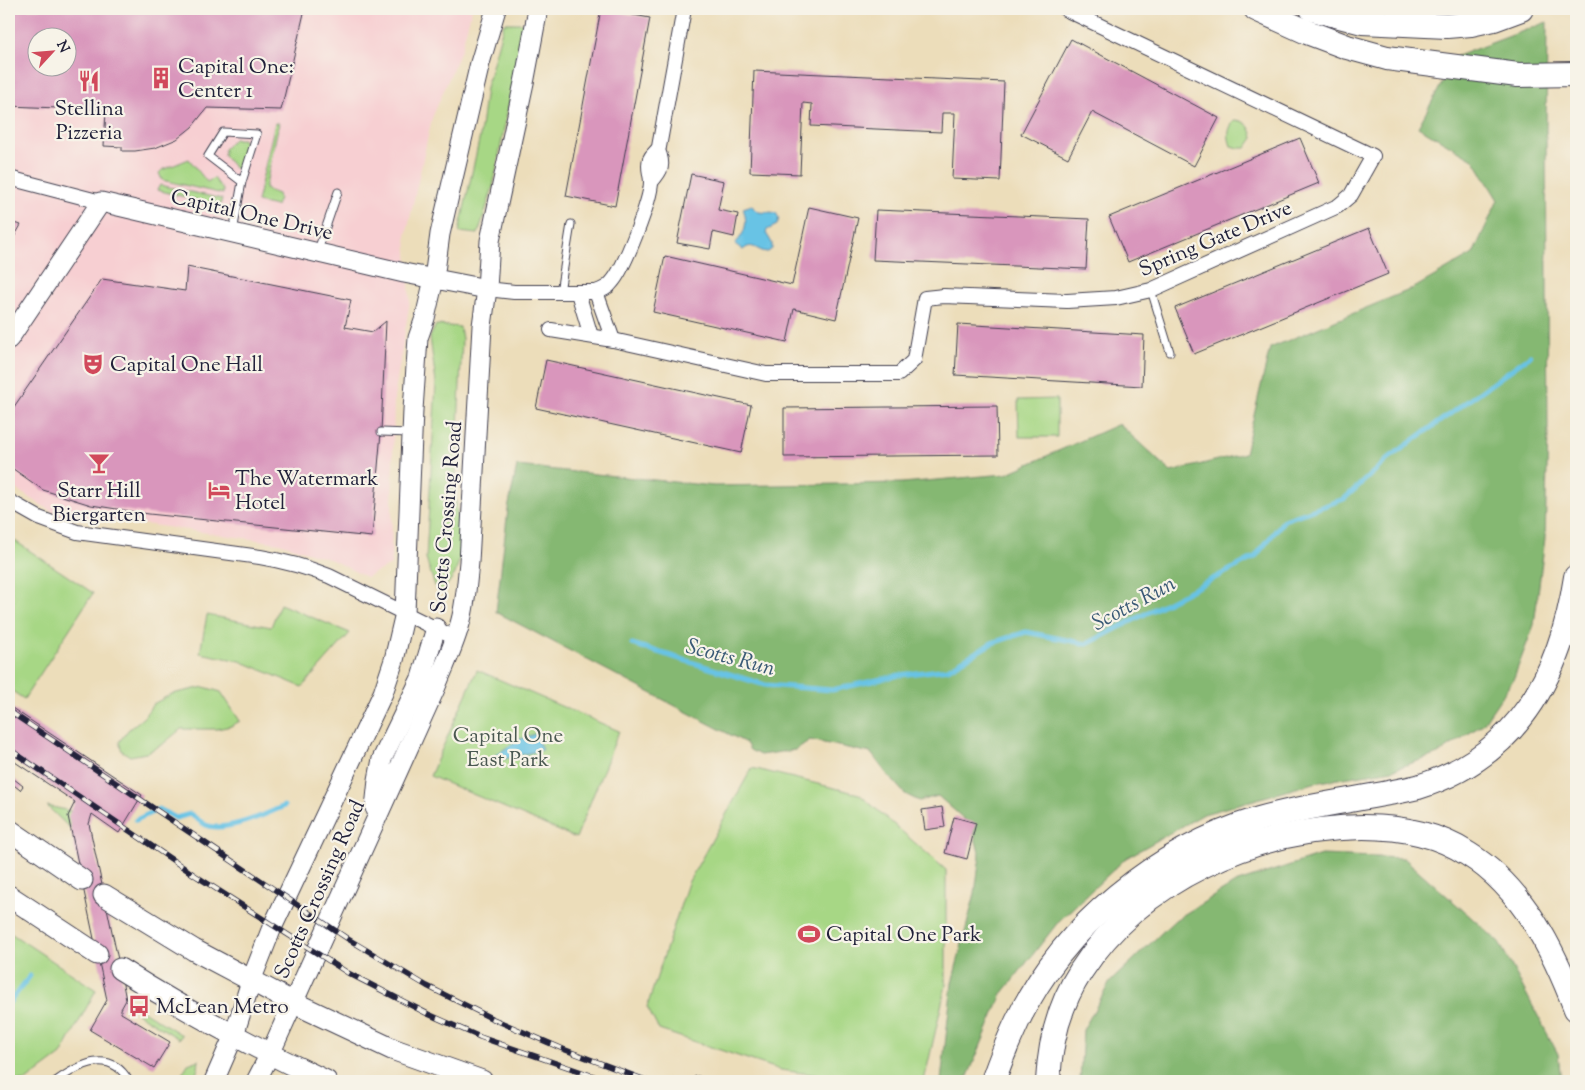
<svg xmlns="http://www.w3.org/2000/svg" width="1585" height="1090" viewBox="0 0 1585 1090" font-family="'Sorts Mill Goudy',serif">
<rect width="100%" height="100%" fill="#f7f3e8"/>
<filter id="ink" filterUnits="userSpaceOnUse"><feTurbulence type="fractalNoise" baseFrequency=".02" numOctaves="2"/><feDisplacementMap in="SourceGraphic" scale="10" xChannelSelector="R" yChannelSelector="G"/><feConvolveMatrix kernelMatrix="1 2 1 2 8 2 1 2 1" color-interpolation-filters="sRGB"/></filter>
<filter id="wash" filterUnits="userSpaceOnUse"><feTurbulence type="fractalNoise" baseFrequency=".0096" numOctaves="4" result="noise"/><feDisplacementMap in="SourceGraphic" scale="20" xChannelSelector="R" yChannelSelector="G"/><feGaussianBlur stdDeviation="1.12" result="paint"/><feColorMatrix in="noise" values="0 0 0 0 0 0 0 0 0 0 0 0 0 0 0 0 0 1.4 0 .05"/><feComposite in="paint" operator="in"/></filter>
<g filter="url(#wash)">
<rect width="100%" height="100%" fill="#ecddba"/>
<path fill="#f7cfd2" fill-rule="evenodd" d="M9,9H472L461,50L432,118L406,236L410,301L394,398L391,565L366,577L332,560L279,543L152,525L61,517L9,485ZM38,38H68V68H38Z"/>
<g fill="#a7d785" stroke="#647c60">
<path d="M504,23H524L493,187L478,234L459,232L480,136L486,88Z"/>
<path d="M1234,120C1246,120 1251,127 1253,138L1246,148H1239L1231,146C1227,135 1228,130 1234,120Z"/>
<path d="M275,123H279L265,189L278,194L279,198L276,206L257,202Z"/>
<path d="M234,139H243L246,145L242,166L237,170L224,156V149Z"/>
<path d="M189,159L207,182L214,178L223,190V194L162,180L159,173L162,170Z"/>
<path d="M160,185L222,199L220,206L157,190Z"/>
<path d="M436,325L460,327L462,339L455,496L462,551L455,574L442,592L436,589L426,559L436,383L430,337Z"/>
<path d="M1057,399V437H1019L1018,400Z"/>
<path d="M9,537L93,593L24,699L9,689Z"/>
<path d="M280,604L350,633L302,687L240,661L200,653L207,615L271,627Z"/>
<path d="M477,670L619,731L576,838L430,776Z"/>
<path d="M204,687L221,692L240,721L231,726L217,729H181L163,744L146,753L130,756L122,751L119,742L128,730L144,717L153,704L172,694Z"/>
<path d="M752,768L859,794L946,870V985L924,1081H860L781,1070L659,1030L647,1007L688,883Z"/>
<path d="M47,806L71,811L74,832Z"/>
<path d="M9,932L96,990L61,1055L26,1081H9Z"/>
<path d="M140,1009L182,1035L179,1039L137,1013Z"/>
<path d="M199,1060L198,1069L193,1081H184L182,1074L188,1064Z"/>
</g>
<g fill="#85b872" stroke="#546d56">
<path d="M1547,22L1546,131L1548,433L1545,538L1534,625L1513,680L1483,724L1438,754L1392,770L1314,783L1204,814L1126,858L1059,921L1002,994L966,1081H941L952,983L975,893L980,856L972,826L938,796L919,801L905,794L886,773L871,753L810,740L795,750L760,755L750,750L746,743L496,612L508,509L517,466L714,486L902,483L1006,474L1119,424L1171,472L1245,453L1270,348L1414,288L1473,254L1498,200L1473,159L1418,127L1457,56Z"/>
<path d="M1321,855L1404,858L1499,942L1558,1054L1561,1081H1080L1083,1030L1110,982L1175,920L1235,883Z"/>
</g>
<g fill="#67c3e5" stroke="#447290">
<path d="M752,205C757,217 767,210 776,213L779,218L777,225L767,230L766,233L772,243V249L768,252C757,252 753,241 743,250L735,244C746,232 748,223 743,208Z"/>
<path d="M535,734L542,750L495,761L494,756L518,740Z"/>
</g>
<g fill="none" stroke-linecap="round" stroke-linejoin="round">
<g stroke="#67c3e5" stroke-width="5">
<path d="M632,644L765,685L832,690L900,675L948,669L992,643L1026,632L1087,644L1255,557L1284,520L1344,499L1389,458L1530,356"/>
<path d="M136,820L159,809L176,818L190,814C195,817 200,822 206,825C224,833 267,814 284,806"/>
<path d="M9,1003L30,976"/>
</g>
</g>
<g id="blocks">
<g fill="#d996bc" fill-rule="evenodd">
<path d="M9,9H305L281,110L207,108L192,127L177,139L155,148L135,151H122V147L104,146L106,110L9,106ZM38,38H68V68H38Z"/>
<path d="M601,9L650,18L615,206L566,196Z"/>
<path d="M1071,39L1219,118L1194,166L1092,112L1068,158L1021,134Z"/>
<path d="M754,71L1004,82L1000,181L952,179L955,113H942L941,132L811,126L812,104L803,103L800,174L750,172Z"/>
<path d="M1300,138L1319,183L1128,262L1109,217Z"/>
<path d="M691,174L724,181L718,210L738,214L734,237L713,232L710,249L677,243Z"/>
<path d="M809,207L858,218L836,319L794,309L787,342L653,312L665,256L792,285Z"/>
<path d="M876,210L1089,219L1086,269L873,260Z"/>
<path d="M9,222L21,225L9,246Z"/>
<path d="M1369,228L1388,274L1194,354L1175,308Z"/>
<path d="M187,267L351,300L345,327L373,332L386,321L381,432L372,537L149,514L91,505L43,490L9,466V414L102,279L185,291Z"/>
<path d="M958,324L1144,335L1142,386L955,375Z"/>
<path d="M546,360L751,405L741,453L536,408Z"/>
<path d="M997,406L998,455L784,457V408Z"/>
<path d="M9,706L142,795L119,833L92,814L89,824L120,969L126,1000L121,1009V1013L170,1042L154,1068L90,1030L107,1000L68,816L75,802L9,758Z"/>
<path d="M9,775L23,786L20,790L9,781Z"/>
<path d="M942,807L945,827L925,830L922,810Z"/>
<path d="M954,817L976,823L967,859L945,853Z"/>
</g>
</g>
</g>
<g filter="url(#ink)">
<use href="#blocks" fill-opacity="0" stroke="#403e4e" stroke-width="1"/>
<g fill="none" stroke-linecap="round" stroke-linejoin="round">
<g stroke="#403e4e" stroke-width="9">
<g id="lane">
<path d="M233,232L242,182L257,134L223,132L208,156L242,182"/>
<path d="M317,253L338,192"/>
<path d="M1151,290L1170,352"/>
<path d="M560,292L571,224"/>
<path d="M381,432L410,433"/>
<path d="M697,1080L702,1081"/>
<path d="M56,1081C80,1064 110,1048 129,1081"/>
</g>
</g>
<g stroke="#403e4e" stroke-width="16">
<g id="street">
<path d="M9,178L101,202"/>
<path d="M651,182C662,170 664,165 658,150"/>
<path d="M487,289L514,292H596C602,290 608,288 612,282C624,269 651,200 651,182C651,174 647,168 650,159C652,154 657,152 659,147L684,9"/>
<path d="M596,292L613,340"/>
<path d="M578,293L591,336"/>
<path d="M551,330L613,340L766,374H899L914,360L925,298L944,296L1067,301L1116,298L1151,290L1338,206L1351,195L1373,156L1065,9"/>
<path d="M9,501L39,518L77,532L260,557C284,561 306,567 329,576L455,638"/>
</g>
</g>
<g stroke="#403e4e" stroke-width="21">
<g id="secondary">
<path d="M9,339L101,202L404,273L487,289"/>
<path d="M375,808L378,780L382,759L421,678L436,628"/>
<path d="M214,1081L234,1035L251,981L271,930L383,693L394,660L405,613L413,410L418,338L425,318L434,279L440,234L480,63L496,9"/>
<path d="M256,1081L270,1054L435,689C444,666 455,644 461,620C466,601 467,581 469,562L482,326L487,289L490,241L525,78L538,9"/>
</g>
</g>
<g stroke="#403e4e" stroke-width="23">
<g id="primary">
<path d="M9,830L82,880"/>
<path d="M104,895L194,950L292,1002L392,1049L482,1081"/>
<path d="M9,896L97,954"/>
<path d="M120,969C186,1011 255,1048 326,1081"/>
</g>
</g>
<g stroke="#403e4e" stroke-width="26">
<g id="highway">
<path d="M1256,9L1307,32L1347,47L1387,58L1518,75L1576,74"/>
<path d="M1312,9L1362,22L1447,26L1471,24L1494,19L1521,9"/>
<path d="M993,1081C1000,1061 1008,1041 1017,1022C1063,925 1157,850 1259,819C1311,804 1366,799 1418,787C1518,756 1561,675 1576,577"/>
<path d="M1048,1081C1050,1041 1059,1005 1081,971C1140,879 1257,828 1363,827C1399,827 1438,834 1468,854C1523,888 1554,951 1576,1009"/>
</g>
</g>
<use href="#lane" stroke="#fff" stroke-width="7"/>
<use href="#street" stroke="#fff" stroke-width="14"/>
<use href="#secondary" stroke="#fff" stroke-width="19"/>
<use href="#primary" stroke="#fff" stroke-width="21"/>
<use href="#highway" stroke="#fff" stroke-width="24"/>
<g stroke="#22223b" stroke-width="5.5">
<g id="rail">
<path d="M9,711L348,939L427,986L491,1018L563,1049L648,1081"/>
<path d="M9,749L196,876L348,973L428,1014L480,1037L608,1081"/>
</g>
</g>
<use href="#rail" stroke="#f7f3e8" stroke-width="4" stroke-dasharray="11" stroke-linecap="butt"/>
</g>
</g>
<defs>
<g id="building-bare" transform="scale(1.725)"><path d="M-4-6H4V6H1V3H-1V6H-4ZM-2.5-4.3h1.7v1.8h-1.7ZM.8-4.3h1.7v1.8H.8ZM-2.5-1h1.7V.8h-1.7ZM.8-1h1.7V.8H.8Z" fill="#d1495b" stroke="#f7f3e8" stroke-width="2.5" paint-order="stroke"/></g>
<g id="restaurant-bare" transform="scale(1.725)"><path d="M-5-6h1v4h1v-4h1v4h1v-4h1v5L-1.5 .5V6h-2V.5L-5-1ZM5-6V6H3V1.5H1.5Q1.5-4 5-6Z" fill="#d1495b" stroke="#f7f3e8" stroke-width="2.5" paint-order="stroke"/></g>
<g id="theatre-bare" transform="scale(1.725)"><path d="M-5-5.5Q0-4 5-5.5V0Q5 5 0 6Q-5 5-5 0ZM-3.3-2.5H-1v1.5H-3.3ZM1-2.5H3.3v1.5H1ZM-2.8 1Q0 5.5 2.8 1Z" fill="#d1495b" stroke="#f7f3e8" stroke-width="2.5" paint-order="stroke"/></g>
<g id="bar-bare" transform="scale(1.725)"><path d="M-6-5H6L.8 .8V4.5H3.5V6h-7V4.5H-.8V.8Z" fill="#d1495b" stroke="#f7f3e8" stroke-width="2.5" paint-order="stroke"/></g>
<g id="hotel-bare" transform="scale(1.725)"><path d="M-6-4.5h1.5V1H6V5H4.5V3h-9V5H-6ZM-4 0a1.8 1.8 0 1 1 3.6 0ZM.5 0V-2.5h3Q6-2.5 6 0Z" fill="#d1495b" stroke="#f7f3e8" stroke-width="2.5" paint-order="stroke"/></g>
<g id="stadium-bare" transform="scale(1.725)"><path d="M0-5a6.5 5 0 1 0 0 10a6.5 5 0 1 0 0-10ZM-3.5-1.8h7v3.6h-7Z" fill="#d1495b" stroke="#f7f3e8" stroke-width="2.5" paint-order="stroke"/></g>
<g id="bus-bare" transform="scale(1.725)"><path d="M-5-6H5V4H4V6H2V4H-2V6H-4V4H-5ZM-3.5-4V0h7V-4ZM-3.5 1.2v1.5H-2V1.2ZM2 1.2v1.5H3.5V1.2Z" fill="#d1495b" stroke="#f7f3e8" stroke-width="2.5" paint-order="stroke"/></g>
</defs>
<g fill-rule="evenodd">
<use href="#building-bare" x="161" y="78"/>
<use href="#restaurant-bare" x="89" y="81"/>
<use href="#theatre-bare" x="93" y="364"/>
<use href="#bar-bare" x="99" y="463"/>
<use href="#hotel-bare" x="219" y="490"/>
<use href="#stadium-bare" x="809" y="934"/>
<use href="#bus-bare" x="139" y="1006"/>
</g>
<g text-anchor="middle" stroke-width="4.5" stroke-linejoin="round" paint-order="stroke">
<g font-size="21" fill="#22223b" stroke="#f7f3e8" text-anchor="start">
<text x="178" y="73">Capital One:<tspan x="178" dy="24">Center 1</tspan></text>
<text x="89" y="115" text-anchor="middle">Stellina<tspan x="89" dy="24">Pizzeria</tspan></text>
<text x="110" y="371">Capital One Hall</text>
<text x="235" y="485">The Watermark<tspan x="235" dy="24">Hotel</tspan></text>
<text x="99" y="497" text-anchor="middle">Starr Hill<tspan x="99" dy="24">Biergarten</tspan></text>
<text x="826" y="941">Capital One Park</text>
<text x="156" y="1013">McLean Metro</text>
</g>
<g font-size="21" fill="#22223b" stroke="#f7f3e8">
<text transform="translate(252 214) rotate(13)" y="7">Capital One Drive</text>
<text transform="translate(1215 238) rotate(-23)" y="7">Spring Gate Drive</text>
<text transform="translate(446 517) rotate(-85)" y="7">Scotts Crossing Road</text>
<text transform="translate(319 889) rotate(-66)" y="7">Scotts Crossing Road</text>
</g>
<g font-size="21" fill="#4a5851" stroke="#f7f3e8">
<text x="508" y="742">Capital One<tspan x="508" dy="24">East Park</tspan></text>
</g>
<g font-size="22" font-style="italic" fill="#3a5a76" stroke="#f7f3e8">
<text transform="translate(1133 602) rotate(-28)" y="8">Scotts Run</text>
<text transform="translate(731 656) rotate(15)" y="8">Scotts Run</text>
</g>
</g>
<rect width="1585" height="1090" fill="none" stroke="#f7f3e8" stroke-width="30"/>
<g transform="translate(52 52) rotate(64)"><circle r="24" fill="#f7f3e8" stroke="#a29fa3"/>
<path d="M0-4L9 19L0 12L-9 19Z" fill="#d1495b"/>
<text y="-8" font-size="14" font-weight="bold" text-anchor="middle" fill="#22223b">N</text>
</g>
</svg>
